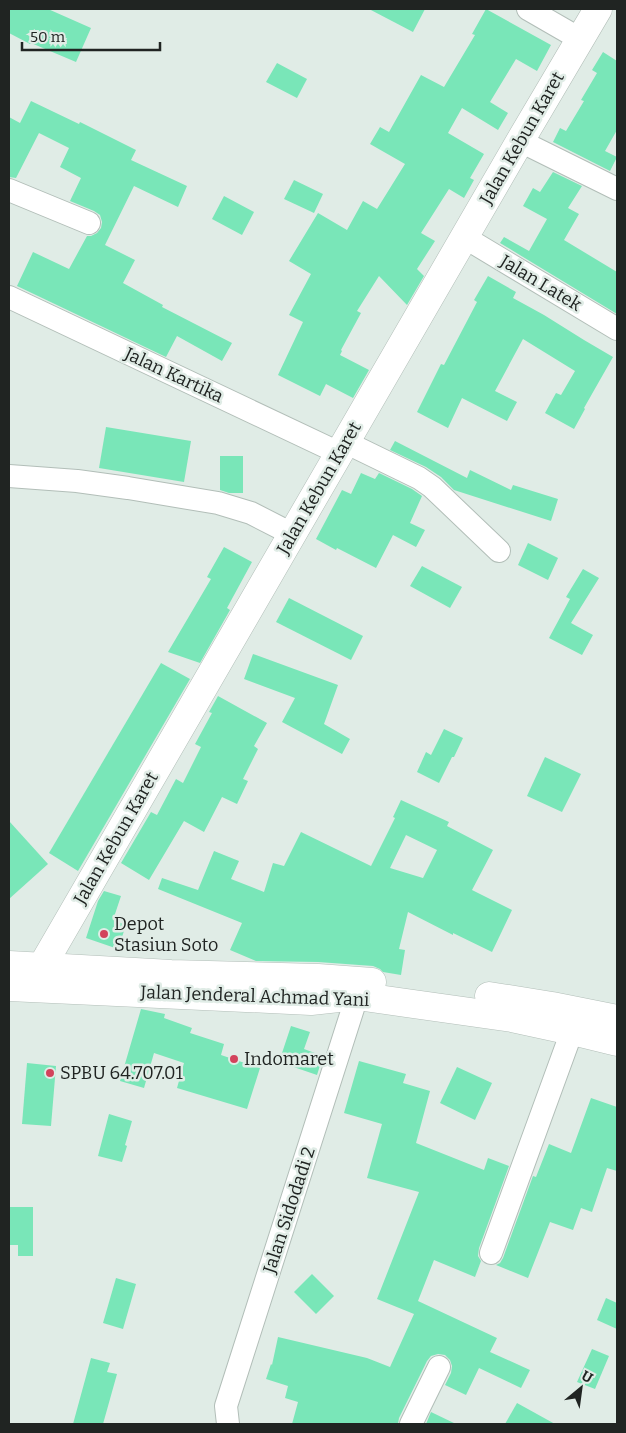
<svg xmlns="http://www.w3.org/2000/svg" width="626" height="1433" viewBox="0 0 626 1433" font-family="Bitter,serif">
<rect width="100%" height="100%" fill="#e0ece6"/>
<g fill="#79e6b8" fill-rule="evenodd">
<path d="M9,9H48L91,28L76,62L31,43L30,44L9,33Z"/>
<path d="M369,9H425L413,32Z"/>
<path d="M486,9L551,45L537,71L516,59L490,102L508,113L498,130L462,108L448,133L484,154L470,178L474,180L464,198L449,189L421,233L435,241L417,269L424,276L407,305L379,276L357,311L361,313L341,350L342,351L340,355L369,370L353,398L326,384L320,396L278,375L303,322L289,315L311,274L289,261L318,213L347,230L363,201L377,209L405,164L370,144L380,127L389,132L421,75L444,87L475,35L472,34Z"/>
<path d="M603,52L617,61V130L605,151L617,157L610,171L553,142L560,128L566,131L584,101L581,100L597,73L592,70Z"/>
<path d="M277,63L307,79L297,98L266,82Z"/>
<path d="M31,101L79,124L80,122L136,150L131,160L187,186L178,207L134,186L105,245L135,260L123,283L163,305L162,307L232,343L222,361L177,336L166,357L17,286L33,252L69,269L87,236H91L97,233L101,228L102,222L100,215L94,211L70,201L81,178L60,167L69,148L39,133L16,178L9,177V117L20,123Z"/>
<path d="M553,172L582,186L568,208L579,214L564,240L617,272V314L500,243L504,237L529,251L547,219L523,206L533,188L540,192Z"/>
<path d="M294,180L323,194L314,213L284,199Z"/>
<path d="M224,196L254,212L242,235L212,219Z"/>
<path d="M488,276L516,292L513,298L544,315L584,340L613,357L584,408L585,409L574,429L545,413L556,393L561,395L575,371L523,339L495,391L517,402L507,421L462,398L448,428L417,412L441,364L444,365L477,302L474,300Z"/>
<path d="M106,427L191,441L184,482L99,468Z"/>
<path d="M395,441L467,478L470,470L511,490L513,485L558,499L551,521L454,490L441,477L426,467L390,450Z"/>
<path d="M220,456H243V493H229L220,490Z"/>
<path d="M361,473L375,479L379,473L412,489L422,496L410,523L425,530L416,547L393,535L376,568L337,548L336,550L316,539L342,490L351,494Z"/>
<path d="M528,543L558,558L548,580L518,565Z"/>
<path d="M224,547L252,562L227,608L230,610L200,663L168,652L211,579L207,577Z"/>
<path d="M422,566L462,587L450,608L410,586Z"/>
<path d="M583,569L599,578L571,623L593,635L582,655L549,638L570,599L566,597Z"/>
<path d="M289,598L363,636L351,660L276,622Z"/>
<path d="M253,654L338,685L324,724L350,739L342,754L282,722L295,698L244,679Z"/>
<path d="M161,663L190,679L78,871L49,853Z"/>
<path d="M218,696L267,723L254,746L258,749L243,779L248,781L237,804L222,797L204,832L184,821L149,880L121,863L151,812L157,815L176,779L183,783L201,747L195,744L212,713L209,712Z"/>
<path d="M444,729L463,738L454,757H452L439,783L417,772L426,752L431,755Z"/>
<path d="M545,757L581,774L562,812L527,796Z"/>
<path d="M401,800L449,822L447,826L493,850L472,890L512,910L492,952L453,933V935L408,912L399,949L405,950L401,975L383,972L380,969L373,966L318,962L256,961L230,950L242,923L158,889L162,878L198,890L214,851L239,861L231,879L264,892L273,863L284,866L301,832L371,866L395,818L393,817ZM406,835L437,850L423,878L390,868Z"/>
<path d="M9,821L48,864L9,899Z"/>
<path d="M104,891L121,896L113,920L126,925L118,949L86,938L98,901Z"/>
<path d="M141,1009L165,1014L164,1018L192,1028L190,1033L224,1044L221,1055L260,1068L247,1109L177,1088L184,1063L154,1053L144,1088L120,1081Z"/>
<path d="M291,1026L310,1032L304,1049L323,1056L317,1075L279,1062Z"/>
<path d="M359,1061L406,1074L403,1083L430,1091L416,1143L484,1170L488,1158L509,1166L479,1248L478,1256L481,1261L475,1277L434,1260L418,1301L497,1338L490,1352L530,1370L521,1388L479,1368L466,1395L445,1385L451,1373L452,1366L450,1360L445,1355L438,1354L431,1356L427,1361L399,1418L398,1424H292L298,1402L285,1398L288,1386L266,1379L271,1364L272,1365L278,1337L367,1358L390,1367L414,1314L377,1299L419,1192L367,1178L382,1124L344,1113Z"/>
<path d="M27,1063L56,1066L51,1126L22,1124Z"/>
<path d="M457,1067L492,1083L475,1120L440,1103Z"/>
<path d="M591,1098L617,1107V1171L607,1168L592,1212L581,1208L573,1230L550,1222L528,1278L496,1265L500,1263L503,1258L533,1176L536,1177L549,1144L571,1153Z"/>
<path d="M109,1114L132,1121L125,1145L127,1146L122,1162L98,1156Z"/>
<path d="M9,1207H33V1256H18V1245H9Z"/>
<path d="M312,1274L334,1296L316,1314L294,1292Z"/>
<path d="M116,1278L136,1284L123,1329L103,1323Z"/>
<path d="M606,1298L617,1303V1329L597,1320Z"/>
<path d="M592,1349L609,1356L595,1389L577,1382Z"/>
<path d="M91,1358L110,1363L107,1372L117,1374L103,1424H73Z"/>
<path d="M517,1403L555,1424H505Z"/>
<path d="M431,1412L456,1424H426Z"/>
</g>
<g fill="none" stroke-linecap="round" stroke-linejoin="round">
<g stroke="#b2beb8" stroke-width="24">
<g id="minor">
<path d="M528,9L580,39"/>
<path d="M520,141L617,189"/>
<path d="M9,190L89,223"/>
<path d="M464,237L617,329"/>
<path d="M9,297L339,453"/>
<path d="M345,442L419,478L432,487L499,551"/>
<path d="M9,476L77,481L128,488L218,503L251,513L292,534"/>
<path d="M491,1253L572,1031"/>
<path d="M228,1424L226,1406L357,996"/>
<path d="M411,1424L439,1367"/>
</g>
</g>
<g stroke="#b2beb8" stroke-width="29">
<path id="major" d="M41,968L520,141L598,9"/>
</g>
<g stroke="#b2beb8" stroke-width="29">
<g id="highway">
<path d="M9,965L171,974L318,978L372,982"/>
<path d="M9,987L311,1001L357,996L512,1018L572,1031L617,1042"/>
<path d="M489,996L552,1006L617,1019"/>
</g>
</g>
<use href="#minor" stroke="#fff" stroke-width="22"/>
<use href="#major" stroke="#fff" stroke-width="28"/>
<use href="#highway" stroke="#fff" stroke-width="28"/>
</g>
<g fill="#d3435c" stroke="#e0ece6" stroke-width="2">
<circle cx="104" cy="934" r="5"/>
<circle cx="234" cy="1059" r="5"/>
<circle cx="50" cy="1073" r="5"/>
</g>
<g text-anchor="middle" stroke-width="5" stroke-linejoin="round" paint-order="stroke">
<g font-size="18" fill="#202422" stroke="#e0ece6">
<text transform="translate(522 138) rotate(-60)" y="6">Jalan Kebun Karet</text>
<text transform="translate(541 283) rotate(31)" y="6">Jalan Latek</text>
<text transform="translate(174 375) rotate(25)" y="6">Jalan Kartika</text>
<text transform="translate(319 488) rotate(-60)" y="6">Jalan Kebun Karet</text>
<text transform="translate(116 838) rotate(-60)" y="6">Jalan Kebun Karet</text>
<text transform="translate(255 996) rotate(2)" y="6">Jalan Jenderal Achmad Yani</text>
<text transform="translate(289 1210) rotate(-72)" y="6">Jalan Sidodadi 2</text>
</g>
<g font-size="18" fill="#202422" stroke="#e0ece6" text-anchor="start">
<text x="114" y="930">Depot<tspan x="114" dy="21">Stasiun Soto</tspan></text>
<text x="244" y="1065">Indomaret</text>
<text x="60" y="1079">SPBU 64.707.01</text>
</g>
</g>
<rect width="626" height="1433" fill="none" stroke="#202422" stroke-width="20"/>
<g transform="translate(581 1388) rotate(29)" stroke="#e0ece6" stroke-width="4" paint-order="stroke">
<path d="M0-4L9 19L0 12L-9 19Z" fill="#202422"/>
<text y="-8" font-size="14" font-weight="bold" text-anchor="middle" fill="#202422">U</text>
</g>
<path d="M22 42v8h138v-8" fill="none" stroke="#202422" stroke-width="2.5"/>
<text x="30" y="42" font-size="15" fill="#202422" stroke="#e0ece6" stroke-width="4" paint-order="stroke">50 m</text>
</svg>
